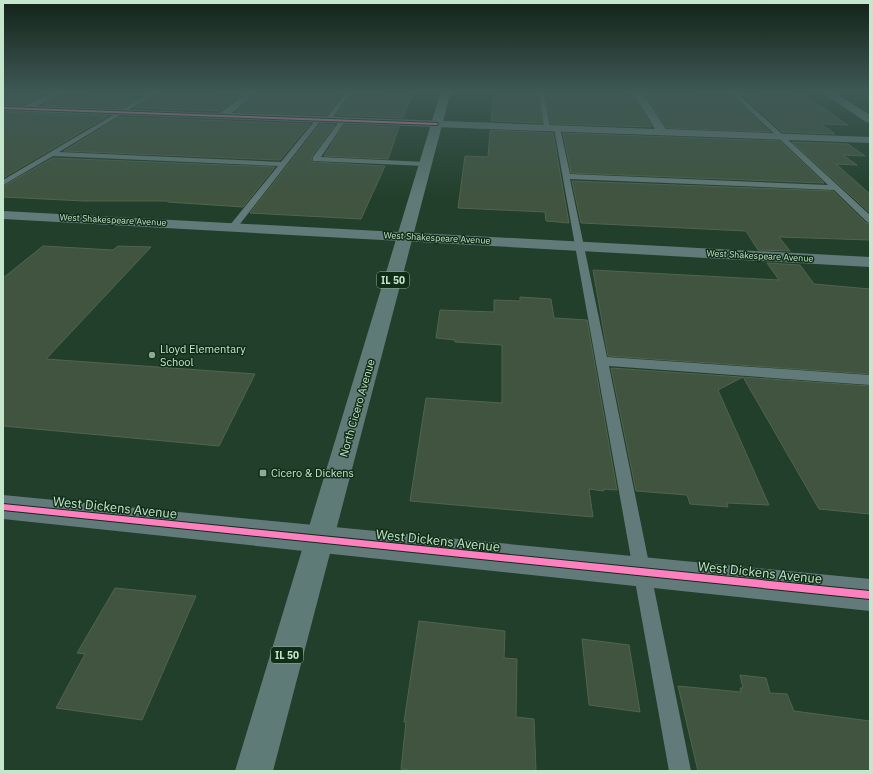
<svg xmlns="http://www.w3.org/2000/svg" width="873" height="774" viewBox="0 0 873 774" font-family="'IBM Plex Sans',sans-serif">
<rect width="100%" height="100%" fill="#223f2b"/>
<g fill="#40543f" stroke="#50644e">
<path d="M3,91H52L24,104H3Z"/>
<path d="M87,91H152L123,108L43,105L68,92L83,93Z"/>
<path d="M161,91H174L245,92L220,111L134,108Z"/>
<path d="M277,91H345L327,115L236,112L258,93H275Z"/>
<path d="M379,91H414L403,118L336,115L353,92L378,93Z"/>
<path d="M494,91H538L542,123L491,121Z"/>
<path d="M545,91H631L652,127L551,124Z"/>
<path d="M642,91L728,92L770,132L667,128Z"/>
<path d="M738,91L802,93L848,125L821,124L835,134L782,132Z"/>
<path d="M3,112L108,116L3,178Z"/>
<path d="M120,117L310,124L280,160L64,151Z"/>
<path d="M320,124L335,125L312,156V162L385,166L361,219L250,213Z"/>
<path d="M344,125L399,127L388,159L324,156Z"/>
<path d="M490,130L553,133L569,223L546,221L545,212L458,208L465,156L488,157Z"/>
<path d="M563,133L780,141L824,183L571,173Z"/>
<path d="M792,142L848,144L865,156L843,155L857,165L836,164L870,194V213Z"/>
<path d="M53,158L275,167L243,207L168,202L167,201H84L3,197V186Z"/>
<path d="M572,181L833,191L866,223L870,224V240L779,237L790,251L758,250L746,231L581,223Z"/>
<path d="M43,246L113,250L118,246L151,247L46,359L255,374L219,446L3,426V278Z"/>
<path d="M767,263L800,265L814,284L870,289V374L608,356L593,270L779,280Z"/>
<path d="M520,297L551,299L554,318L587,320L617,490L603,489L604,491L589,489L593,517L410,501L426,398L502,403V345L455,342V340L436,338L440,310L494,312V300L520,301Z"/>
<path d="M611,368L870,386V514L819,509L743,377L718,390L769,505L727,503L728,507L690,504L687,495L636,491Z"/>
<path d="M115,588L196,596L142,720L56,708L85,654L77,653Z"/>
<path d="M419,621L505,631L504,658L517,659L516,717L534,719L536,771H415L401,769L406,722H404Z"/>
<path d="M582,639L629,645L640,712L589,705Z"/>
<path d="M740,675L766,678L770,693L787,694L794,711L870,721V771H698L678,686L741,692L740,688H743Z"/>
</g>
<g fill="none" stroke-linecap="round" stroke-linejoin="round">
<g fill="#637a7b" fill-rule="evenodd">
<path d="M154,91H160L59,152L281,162L317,118L322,119L236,229L233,230L229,227L230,225L278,166L53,156L3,185V180Z"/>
<path d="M347,91H352L330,121H326L325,120Z"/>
<path d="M539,91H544L550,128L547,130L544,128Z"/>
<path d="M729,91H735L870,215V223L867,222L834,190L570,179L607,357L870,375V385L609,366L691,771H669L554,128L557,126L560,128L570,174L828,185Z"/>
<path d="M343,118L346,120L321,157L425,162L429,164L425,166L313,161V157L341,119Z"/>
</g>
<g fill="#637a7b" fill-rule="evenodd">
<path d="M56,91H67L37,106L220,113L249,91H258L232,113L655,129L632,91H641L666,129L870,137V143L3,111V105L24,106Z"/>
<path d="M822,91H832L870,115V123L866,122L823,93Z"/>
<path d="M3,211L870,257V267L3,219Z"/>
<path d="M3,495L870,579V611L3,519Z"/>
</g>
<path fill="#5e7b77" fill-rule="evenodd" d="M441,91H451L273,771H235Z"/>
<g stroke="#102d18" stroke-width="2">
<g id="cycleway">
<path d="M3,107L437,123L438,124L437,125L3,109Z"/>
<path d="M3,504L870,591V599L3,510Z"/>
</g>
</g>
<use href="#cycleway" fill="#ff80c0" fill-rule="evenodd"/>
</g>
<linearGradient id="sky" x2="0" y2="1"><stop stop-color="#132318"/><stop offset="0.46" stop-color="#3e5855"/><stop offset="1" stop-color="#3e5855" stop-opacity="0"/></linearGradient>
<rect width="873" height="199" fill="url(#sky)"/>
<g fill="#8bac92" stroke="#102d18" stroke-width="1.5">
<circle cx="152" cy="355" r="4"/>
<rect x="259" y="469" width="8" height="8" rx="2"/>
</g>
<g text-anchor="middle" stroke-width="3" stroke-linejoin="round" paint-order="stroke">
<g font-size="9" fill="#c4e6ca" stroke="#102d18">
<text transform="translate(113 220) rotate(3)" y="3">West Shakespeare Avenue</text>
<text transform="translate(437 238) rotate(3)" y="3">West Shakespeare Avenue</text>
<text transform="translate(760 256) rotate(3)" y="3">West Shakespeare Avenue</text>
</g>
<g fill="#102d18" stroke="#8eae95" stroke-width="1">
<rect x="377" y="272" width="32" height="16" rx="3"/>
<rect x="271" y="647" width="32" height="16" rx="3"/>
</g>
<g font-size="10" font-weight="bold" fill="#c4e6ca">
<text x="393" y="284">IL 50</text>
<text x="287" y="659">IL 50</text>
</g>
<g font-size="11" fill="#c4e6ca" stroke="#102d18" text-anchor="start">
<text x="160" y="353">Lloyd Elementary<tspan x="160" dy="13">School</tspan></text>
<text x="271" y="477">Cicero &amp; Dickens</text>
</g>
<g font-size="11" fill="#c4e6ca" stroke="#102d18">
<text transform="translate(357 408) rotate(-74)" y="4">North Cicero Avenue</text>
</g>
<g font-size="13" fill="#c4e6ca" stroke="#102d18">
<text transform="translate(115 507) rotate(6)" y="5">West Dickens Avenue</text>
<text transform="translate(438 540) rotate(6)" y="5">West Dickens Avenue</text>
<text transform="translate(760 572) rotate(6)" y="5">West Dickens Avenue</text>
</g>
</g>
<rect width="873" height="774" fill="none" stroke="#c4e6ca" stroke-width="8"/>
</svg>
